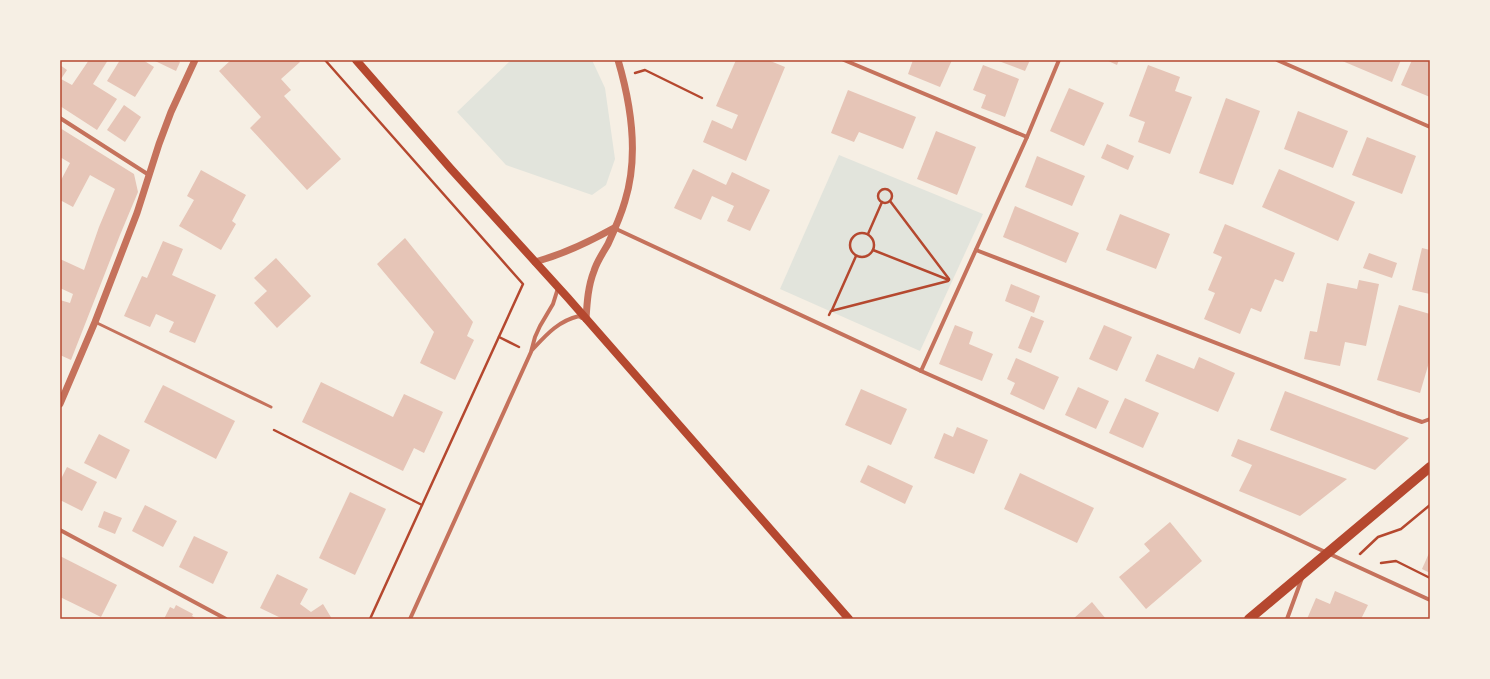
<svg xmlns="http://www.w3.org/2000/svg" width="1490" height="679" viewBox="0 0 1490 679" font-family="'IBM Plex Sans',sans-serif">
<rect width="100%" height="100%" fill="#f6efe4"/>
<g fill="#e2e4dc">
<path d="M511,60H592L605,88L615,159L606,185L592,195L506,165L457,112Z"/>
<path d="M839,155L983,214L920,351L780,289Z"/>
</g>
<g fill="#e6c5b7">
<path d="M89,60H108L93,84L117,99L97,130L60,106V65L67,70L61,79L72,85Z"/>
<path d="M120,60H143L154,67L135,97L107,81Z"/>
<path d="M153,60H176L180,62L176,71Z"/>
<path d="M231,60H298L300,62L281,79L291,90L284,96L341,159L307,190L250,128L261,117L219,71Z"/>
<path d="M736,60H768L785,67L746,161L703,142L712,120L732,129L738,115L716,106Z"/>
<path d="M913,60H952L940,87L908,74Z"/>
<path d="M996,60H1030L1025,71Z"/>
<path d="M1106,60H1119L1117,65Z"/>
<path d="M1340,60H1401L1392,82Z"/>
<path d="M1412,60L1430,61V97L1401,85Z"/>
<path d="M983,65L1019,79L1005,117L981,108L986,95L973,90Z"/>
<path d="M1148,65L1180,77L1175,91L1192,97L1170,154L1138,142L1145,122L1129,116Z"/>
<path d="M1069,88L1104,103L1084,146L1050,131Z"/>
<path d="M848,90L916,117L903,149L859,132L854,142L831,133Z"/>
<path d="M1226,98L1260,111L1233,185L1199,173Z"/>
<path d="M124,105L141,117L125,142L107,130Z"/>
<path d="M1298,111L1348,131L1333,168L1284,149Z"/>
<path d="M60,128L134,174L138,192L120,235L71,360L60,355V300L70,303L73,294L60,288V259L84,270L99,227L115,189L90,175L73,207L60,200V182L70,163L60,157Z"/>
<path d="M936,131L976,147L957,195L917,179Z"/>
<path d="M1367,137L1416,156L1402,194L1352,175Z"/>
<path d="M1107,144L1134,156L1128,170L1101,158Z"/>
<path d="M1037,156L1085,176L1072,206L1025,187Z"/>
<path d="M693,169L726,185L732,172L770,190L750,231L727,221L734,206L712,196L701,220L674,208Z"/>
<path d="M1279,169L1355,202L1338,241L1262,207Z"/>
<path d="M201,170L246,195L232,221L236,224L221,250L179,226L194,200L187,196Z"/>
<path d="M1015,206L1079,233L1066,263L1003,237Z"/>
<path d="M1120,214L1170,234L1156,269L1106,250Z"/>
<path d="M1225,224L1295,253L1283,282L1275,279L1261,312L1251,308L1240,334L1204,319L1215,293L1208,290L1222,257L1213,253Z"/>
<path d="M405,238L473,322L467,336L474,340L455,380L420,363L434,332L377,264Z"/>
<path d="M163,241L183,249L172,275L216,295L195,343L169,332L174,322L156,314L150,327L124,316L142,276L147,278Z"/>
<path d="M1422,248L1430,250V294L1412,290Z"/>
<path d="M1369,253L1397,263L1392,278L1363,268Z"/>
<path d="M276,258L311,296L277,328L254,303L267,291L254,278Z"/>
<path d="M1359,280L1379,284L1366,346L1345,342L1340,366L1304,359L1310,331L1317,332L1327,283L1357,289Z"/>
<path d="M1011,284L1040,296L1034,313L1005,301Z"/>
<path d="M1399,305L1430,314V359L1420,393L1377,380Z"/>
<path d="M1031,316L1044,321L1031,353L1018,348Z"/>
<path d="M955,325L973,332L969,344L993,354L982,381L939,364Z"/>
<path d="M1104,325L1132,337L1117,371L1089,359Z"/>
<path d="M1157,354L1194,369L1199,357L1235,373L1218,412L1145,381Z"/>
<path d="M1016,358L1059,377L1044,410L1010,394L1015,383L1007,379Z"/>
<path d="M321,382L393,417L404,394L443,412L424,453L414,448L403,471L302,422Z"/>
<path d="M163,385L235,421L216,459L144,422Z"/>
<path d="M1078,387L1109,401L1096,429L1065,415Z"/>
<path d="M861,389L907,409L891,445L845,425Z"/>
<path d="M1285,391L1409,438L1375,470L1270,430Z"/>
<path d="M1125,398L1159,413L1143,448L1109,433Z"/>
<path d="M957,427L988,440L974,474L934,458L944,433L953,437Z"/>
<path d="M99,434L130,450L116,479L84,463Z"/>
<path d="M1238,439L1347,479L1300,516L1239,491L1252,465L1231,456Z"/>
<path d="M868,465L913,486L905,504L860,482Z"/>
<path d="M67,467L97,482L82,511L60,500V481Z"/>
<path d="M1020,473L1094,508L1077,543L1004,509Z"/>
<path d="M350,492L386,509L355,575L319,558Z"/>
<path d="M145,505L177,521L163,547L132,531Z"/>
<path d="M104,511L122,518L115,534L98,527Z"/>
<path d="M1170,522L1202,561L1146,609L1119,577L1150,551L1144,544Z"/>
<path d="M194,536L228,552L213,584L179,567Z"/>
<path d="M1430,551V573L1422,569Z"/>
<path d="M60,556L117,585L101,617L60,597Z"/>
<path d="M277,574L308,589L300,604L311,612L323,604L332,619H283L260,608Z"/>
<path d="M1335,591L1368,605L1361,619H1307L1316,598L1330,604Z"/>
<path d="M1092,602L1106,619H1073Z"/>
<path d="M176,605L193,614L192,616L197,619H164L170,607L174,609Z"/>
</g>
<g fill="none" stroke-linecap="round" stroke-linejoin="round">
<g stroke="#b5482f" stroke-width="2.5">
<path d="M325,60L523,284L370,619"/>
<path d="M635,73L645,70L702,98"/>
<circle cx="885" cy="196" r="7"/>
<path d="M890,201L949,279"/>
<circle cx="862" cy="245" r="12"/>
<path d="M868,234L882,202"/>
<path d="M873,250L949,280"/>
<path d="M832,310L856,256"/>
<path d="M829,315L831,311L948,281"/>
<path d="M499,337L519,347"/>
<path d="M274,430L422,505"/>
<path d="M1360,554L1378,537L1401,529L1430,505"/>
<path d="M1381,563L1396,561L1430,578"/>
</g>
<path stroke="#c5725c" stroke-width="3" d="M95,322L271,407"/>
<g stroke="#c5725c" stroke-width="4">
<path d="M844,60L1027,137"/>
<path d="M1277,60L1430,127"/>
<path d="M60,118L149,175"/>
<path d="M614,228L921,371L1284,533L1430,600"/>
<path d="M976,250L1397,413L1422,422L1430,419"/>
<path d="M532,350C546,335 558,321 579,316L582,318"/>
<path d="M921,371L1027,137L1059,60"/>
<path d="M60,530L226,619"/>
<path d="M410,619L531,352L535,337L540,326L553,304L558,288"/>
<path d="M1287,619L1302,578"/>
</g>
<g stroke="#c5725c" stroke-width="7">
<path d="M535,262C564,254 589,242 614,228"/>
<path d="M586,319C587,303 588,286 594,271C597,261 603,253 608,244C614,231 621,215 625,201C639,156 631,104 618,60"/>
<path d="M60,404L95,322L137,213L159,144L171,112L195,60"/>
</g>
<path stroke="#b5482f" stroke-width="8" d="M356,60L451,169L568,298L849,619"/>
<path stroke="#b5482f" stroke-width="10" d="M1249,619L1430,467"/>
</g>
<rect width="1490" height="679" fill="none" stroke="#f6efe4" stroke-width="122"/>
<rect x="61" y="61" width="1368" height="557" fill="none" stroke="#b5482f" stroke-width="1.5"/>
</svg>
